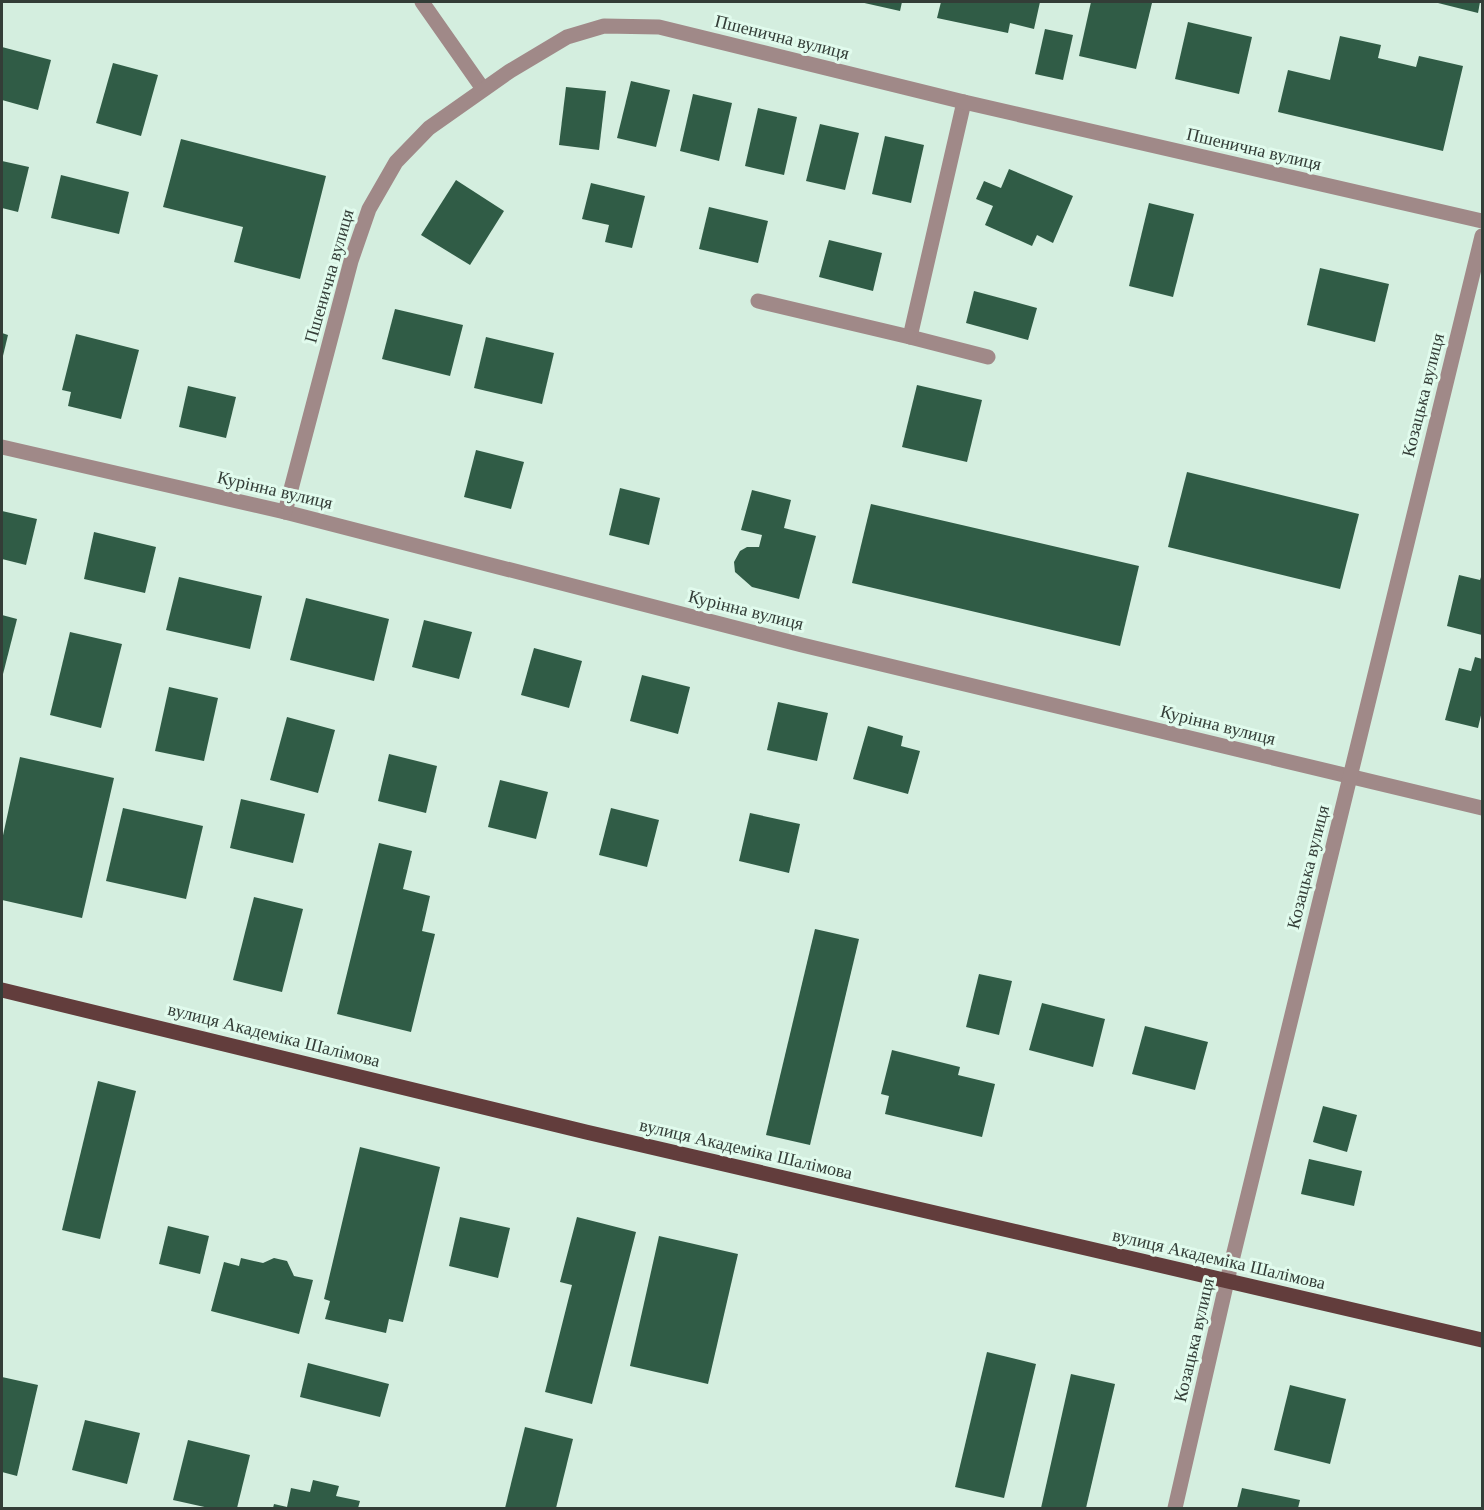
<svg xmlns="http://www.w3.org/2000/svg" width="1484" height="1510" viewBox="0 0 1484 1510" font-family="Georgia,serif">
<rect width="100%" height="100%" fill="#d4eedf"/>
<g fill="#305c46">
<path d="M860,2H902L900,11Z"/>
<path d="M941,2H1040L1034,29L1010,23L1008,33L937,18Z"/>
<path d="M1091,2L1152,3L1136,69L1079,56Z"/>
<path d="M1434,2H1480L1478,13Z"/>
<path d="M1188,22L1252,37L1239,94L1175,79Z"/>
<path d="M1045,29L1073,35L1063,80L1035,74Z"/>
<path d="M1340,36L1381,45L1378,58L1416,67L1419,56L1463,66L1443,151L1278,112L1288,70L1330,80Z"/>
<path d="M2,47L51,60L38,110L2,100Z"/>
<path d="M113,63L158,75L141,136L96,123Z"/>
<path d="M631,81L670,90L656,147L617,138Z"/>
<path d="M566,87L606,91L599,150L559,145Z"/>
<path d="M693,94L732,103L719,161L680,151Z"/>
<path d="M758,108L797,117L784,175L745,166Z"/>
<path d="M820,124L859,133L845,190L806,181Z"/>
<path d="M885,136L924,145L911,203L872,194Z"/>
<path d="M181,139L326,176L300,279L234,262L243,227L163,207Z"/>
<path d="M2,161L29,167L18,212L2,208Z"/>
<path d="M1009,169L1073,196L1053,243L1037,235L1032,246L985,225L993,206L976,199L984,181L1001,188Z"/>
<path d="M61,175L129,192L119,234L51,218Z"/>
<path d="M456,180L504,211L470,265L421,235Z"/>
<path d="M591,183L645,196L632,248L605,242L609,225L582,219Z"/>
<path d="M1149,203L1194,214L1173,297L1129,286Z"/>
<path d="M709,207L768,221L758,263L699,249Z"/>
<path d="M829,240L882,253L873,291L819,277Z"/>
<path d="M1320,268L1389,284L1375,342L1307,325Z"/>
<path d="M974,291L1037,308L1028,340L966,323Z"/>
<path d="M395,309L463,325L450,376L382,359Z"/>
<path d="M2,333L8,335L2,360Z"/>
<path d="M76,334L139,350L121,419L68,406L71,392L62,390Z"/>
<path d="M486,337L554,353L542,404L474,388Z"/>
<path d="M917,385L982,400L967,462L902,447Z"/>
<path d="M188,386L236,397L226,438L179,427Z"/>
<path d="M476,450L524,462L511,509L464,497Z"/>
<path d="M1187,472L1359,514L1340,589L1168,547Z"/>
<path d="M620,488L660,498L649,545L609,535Z"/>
<path d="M752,490L791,500L784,528L816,536L799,599L752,587L735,572L734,562L740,551L747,547H759L762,535L741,530Z"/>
<path d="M871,504L1139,566L1120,646L852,583Z"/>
<path d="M2,511L37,519L26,565L2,559Z"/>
<path d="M94,532L156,547L145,593L84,579Z"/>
<path d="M1482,574V635L1447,626L1459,575L1480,580Z"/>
<path d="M179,577L262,596L250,649L166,630Z"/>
<path d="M306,598L389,619L374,681L290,660Z"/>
<path d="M2,615L17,619L2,678Z"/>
<path d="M424,620L472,632L459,679L412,667Z"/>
<path d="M70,632L122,644L101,728L50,715Z"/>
<path d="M534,648L582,661L569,708L521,695Z"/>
<path d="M1475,657L1482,659V711L1478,728L1445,720L1459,668L1471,671Z"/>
<path d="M642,675L690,687L678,734L630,721Z"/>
<path d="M169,687L218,698L204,761L155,751Z"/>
<path d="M778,702L828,713L817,761L767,750Z"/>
<path d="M287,717L335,730L318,793L270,780Z"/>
<path d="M868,726L903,736L901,746L920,751L908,794L853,779Z"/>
<path d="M389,754L437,766L426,813L378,801Z"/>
<path d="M20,757L114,778L82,918L2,900V840Z"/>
<path d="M500,780L548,792L536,839L488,827Z"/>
<path d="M241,799L305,814L293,863L230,848Z"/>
<path d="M123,808L203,826L186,899L106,881Z"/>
<path d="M611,808L659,820L647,867L599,855Z"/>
<path d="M750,813L800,824L789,873L739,861Z"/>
<path d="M379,843L412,851L403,889L430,896L422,931L435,934L411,1032L337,1014Z"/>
<path d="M254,897L303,909L282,992L233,980Z"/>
<path d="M815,929L859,939L810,1145L766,1135Z"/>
<path d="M979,974L1012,981L999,1035L966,1027Z"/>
<path d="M1042,1003L1105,1019L1093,1067L1029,1050Z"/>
<path d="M1145,1026L1208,1042L1195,1090L1132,1074Z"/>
<path d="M892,1050L960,1067L958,1075L995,1084L982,1137L885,1114L889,1096L881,1094Z"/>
<path d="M98,1081L136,1091L100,1239L62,1230Z"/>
<path d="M1323,1106L1357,1115L1347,1152L1313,1142Z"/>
<path d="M360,1147L440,1167L403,1322L389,1319L386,1333L325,1319L330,1301L324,1299Z"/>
<path d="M1309,1159L1362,1171L1354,1206L1301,1194Z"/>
<path d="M460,1217L510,1228L498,1278L449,1266Z"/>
<path d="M577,1217L636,1232L592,1404L545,1392L572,1285L560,1282Z"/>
<path d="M168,1226L209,1236L200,1274L159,1264Z"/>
<path d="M659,1236L738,1254L708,1384L630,1366Z"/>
<path d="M241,1258L263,1263L274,1258L287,1261L294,1276L313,1280L299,1334L211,1311L224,1262L239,1266Z"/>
<path d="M987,1352L1036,1364L1004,1498L955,1487Z"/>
<path d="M308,1363L389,1384L380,1417L300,1397Z"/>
<path d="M1071,1374L1115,1384L1086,1508H1041Z"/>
<path d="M2,1377L38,1385L17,1476L2,1472Z"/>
<path d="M1290,1385L1346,1399L1330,1464L1274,1450Z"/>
<path d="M85,1420L140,1433L127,1484L72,1470Z"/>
<path d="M525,1427L573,1439L556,1508H505Z"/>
<path d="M188,1440L250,1455L237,1508H209L173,1500Z"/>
<path d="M313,1480L339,1486L336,1496L360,1501L358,1508H273L274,1504L287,1507L291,1488L310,1492Z"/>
<path d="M1242,1488L1300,1500L1298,1508H1237Z"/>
</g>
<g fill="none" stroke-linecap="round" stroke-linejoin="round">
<g stroke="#a08988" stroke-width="15">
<path d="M422,2L483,89"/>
<path d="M964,102L910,337L988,357"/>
<path d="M758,301L910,337"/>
<path d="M2,447L285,512L802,645L1482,808"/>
<path d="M285,512L351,261L369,209L396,162L429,128L510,71L567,37L604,26L659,27L964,102L1482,221"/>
<path d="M1175,1508L1227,1281L1482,236"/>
</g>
<path stroke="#623d3c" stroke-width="15" d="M2,990L586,1132L1482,1340"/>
</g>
<g text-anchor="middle" stroke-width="6" stroke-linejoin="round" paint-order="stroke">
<g font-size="18" fill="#333d37" stroke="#e1fbed">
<text transform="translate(782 37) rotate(14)" y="6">Пшенична вулиця</text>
<text transform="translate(1254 149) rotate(13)" y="6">Пшенична вулиця</text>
<text transform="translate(329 276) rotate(-74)" y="6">Пшенична вулиця</text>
<text transform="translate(1423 395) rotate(-76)" y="6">Козацька вулиця</text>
<text transform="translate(275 490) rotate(13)" y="6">Курінна вулиця</text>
<text transform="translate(746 610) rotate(14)" y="6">Курінна вулиця</text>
<text transform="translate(1218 725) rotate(14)" y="6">Курінна вулиця</text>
<text transform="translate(1308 867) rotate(-76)" y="6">Козацька вулиця</text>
<text transform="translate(274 1035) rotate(14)" y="6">вулиця Академіка Шалімова</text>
<text transform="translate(746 1149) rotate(13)" y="6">вулиця Академіка Шалімова</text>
<text transform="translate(1219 1259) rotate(13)" y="6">вулиця Академіка Шалімова</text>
<text transform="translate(1194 1340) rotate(-77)" y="6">Козацька вулиця</text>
</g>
</g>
<rect width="1484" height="1510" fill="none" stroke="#333d37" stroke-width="6"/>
</svg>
